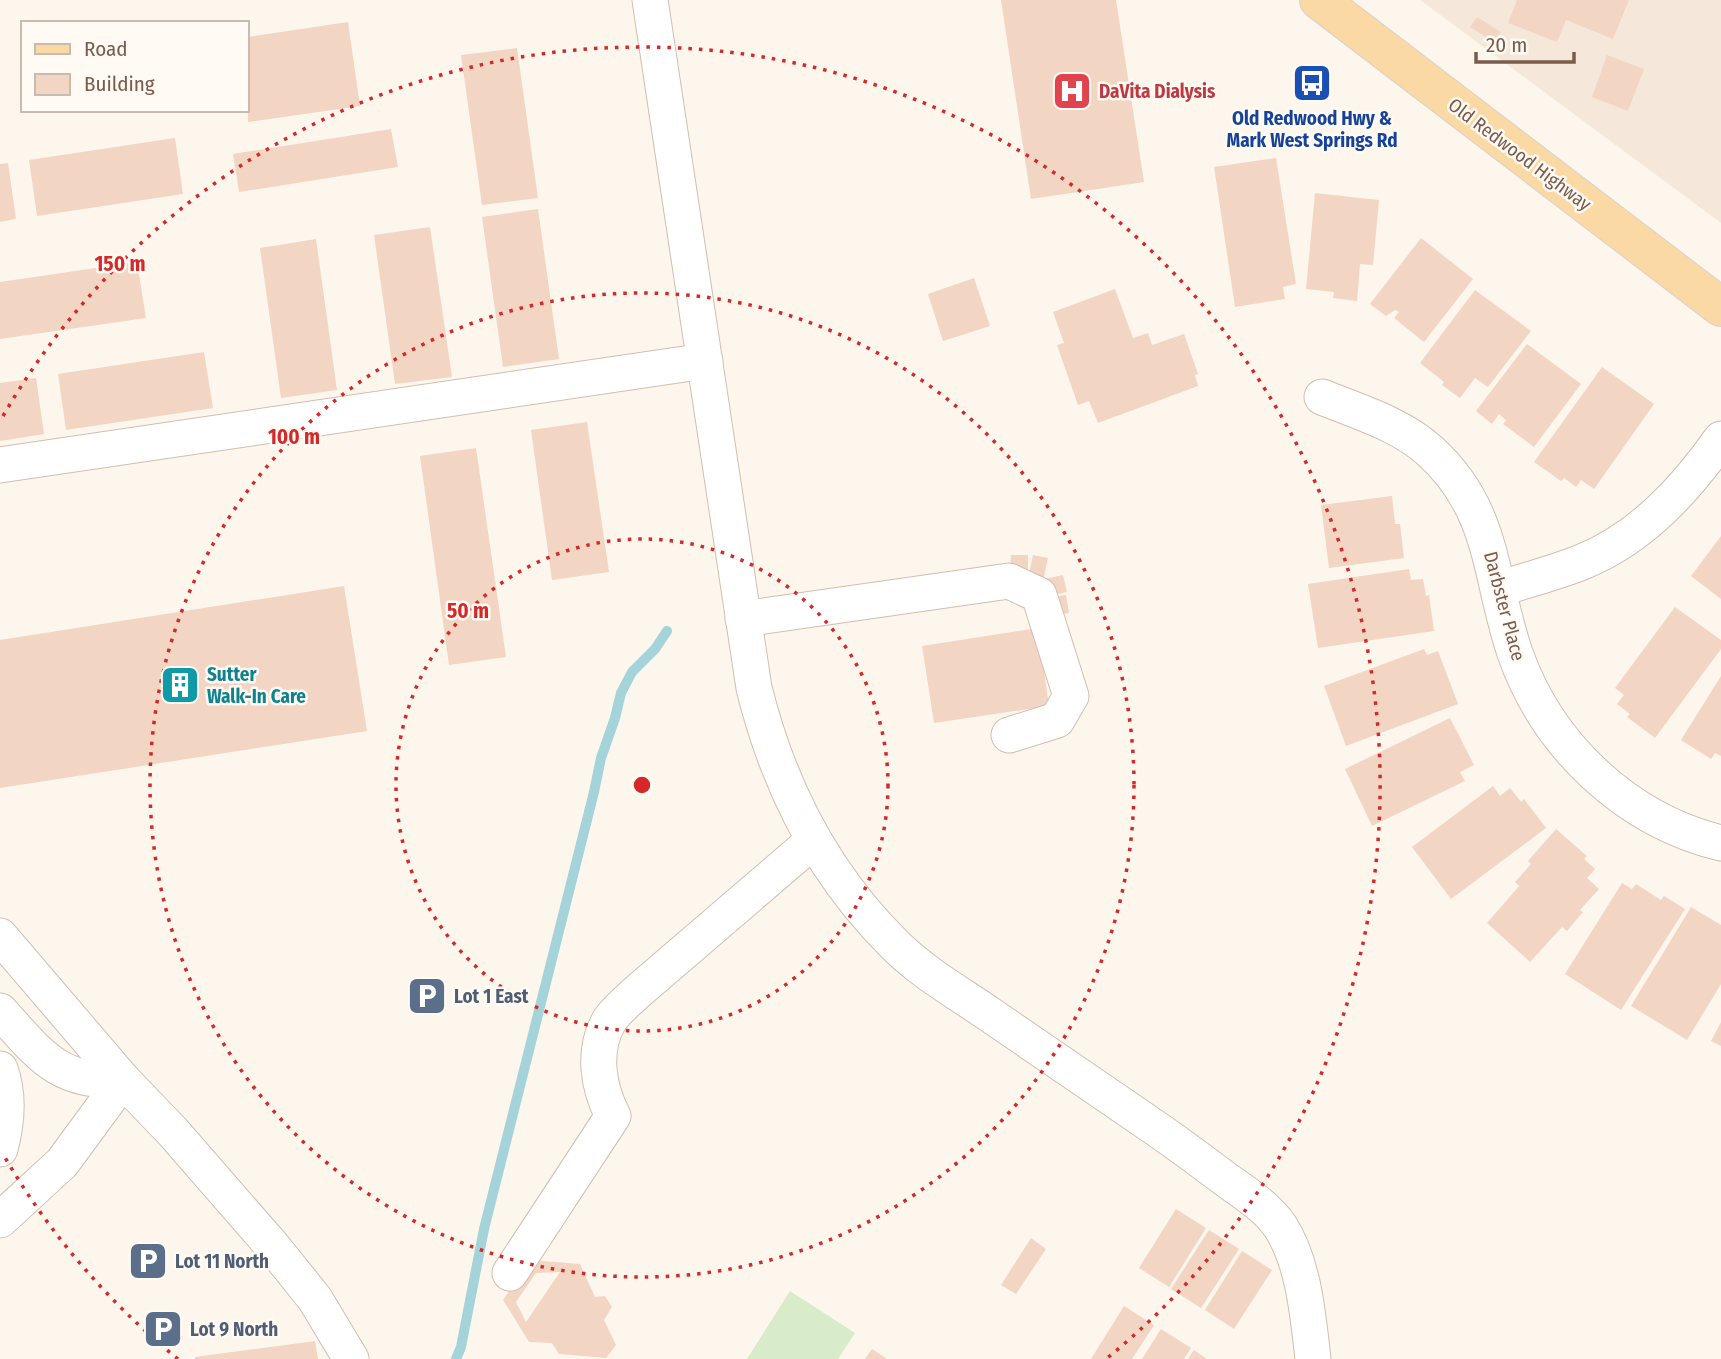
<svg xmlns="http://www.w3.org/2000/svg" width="1721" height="1359" viewBox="0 0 1721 1359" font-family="'Fira Sans Condensed',sans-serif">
<rect width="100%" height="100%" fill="#fdf6ec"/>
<path fill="#f5e8da" d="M1420,0H1721V223Z"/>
<path fill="#d8ecc9" d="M790,1291L855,1333L838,1359H747Z"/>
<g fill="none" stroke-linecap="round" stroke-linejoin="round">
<path stroke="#a5d3da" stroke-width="10" d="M456,1359L461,1347L484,1229L594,792L601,758L615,718L621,693L632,672L655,649L667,631"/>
</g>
<g fill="#f3d5c3" fill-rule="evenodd">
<path d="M1001,0H1116L1144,182L1031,199Z"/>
<path d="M1517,0H1629L1613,39L1566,20L1557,42L1508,23Z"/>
<path d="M1477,17L1501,32L1494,42L1470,27Z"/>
<path d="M348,22L360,106L248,122L247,37Z"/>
<path d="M517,48L538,198L482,205L461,55Z"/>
<path d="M1607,55L1644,69L1628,111L1592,97Z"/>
<path d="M391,129L398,167L239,192L233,154Z"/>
<path d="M175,138L183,194L37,216L29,160Z"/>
<path d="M1276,158L1296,284L1283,287L1285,299L1235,307L1214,167Z"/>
<path d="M8,163L16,219L0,222V164Z"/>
<path d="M1315,193L1379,200L1373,265L1360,264L1357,301L1333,298L1334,292L1306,289Z"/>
<path d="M538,209L559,359L503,367L482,217Z"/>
<path d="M430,227L452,377L395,384L374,235Z"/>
<path d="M1421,238L1473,279L1424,342L1394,318L1399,312L1395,310L1386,316L1370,304Z"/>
<path d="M316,239L337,390L281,398L260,248Z"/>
<path d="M137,262L146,318L0,339V282Z"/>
<path d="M974,278L990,326L943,341L928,294Z"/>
<path d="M1115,289L1133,338L1148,333L1152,345L1184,334L1198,374L1195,375L1198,386L1098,423L1089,401L1078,405L1057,345L1064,343L1053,312Z"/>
<path d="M1475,290L1531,331L1488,387L1475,378L1460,398L1442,385L1444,382L1420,363Z"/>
<path d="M1527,344L1581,384L1534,447L1503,424L1506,420L1499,414L1492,424L1476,411Z"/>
<path d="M204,352L213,408L66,430L58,374Z"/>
<path d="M1602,367L1654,404L1594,489L1581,480L1576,487L1564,478L1561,481L1534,462Z"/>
<path d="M36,378L44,434L0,441V383Z"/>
<path d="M587,422L609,572L552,580L531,430Z"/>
<path d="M476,448L506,657L449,665L420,456Z"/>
<path d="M1392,496L1395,524H1400L1404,558L1329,568L1321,505Z"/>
<path d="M1721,536V599L1691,576Z"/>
<path d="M1011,555H1028V575H1010Z"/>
<path d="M1033,555L1048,558L1044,577L1029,574Z"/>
<path d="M1409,569L1411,580L1423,579L1426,596L1429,595L1434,631L1318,648L1308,584Z"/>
<path d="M1063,575L1067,592L1047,596L1044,579Z"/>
<path d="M344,586L367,731L0,788V640Z"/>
<path d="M1066,595L1069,613L1050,616L1047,598Z"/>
<path d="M1675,607L1721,640V649L1655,738L1627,717L1630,714L1617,704L1624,695L1615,688Z"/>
<path d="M1038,628L1049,706L934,723L922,646Z"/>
<path d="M1424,649L1427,655L1438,651L1458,704L1346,746L1324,686Z"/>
<path d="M1721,676V756L1715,753L1711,759L1681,740Z"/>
<path d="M1450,718L1474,765L1460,772L1465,781L1372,826L1345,769Z"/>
<path d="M1493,786L1500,796L1510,788L1521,802L1524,799L1546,828L1451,899L1412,847Z"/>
<path d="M1556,829L1587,856L1584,859L1595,869L1587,878L1599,889L1580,910L1583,912L1567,931L1562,927L1530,962L1487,923L1519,886L1515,882L1531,864L1528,861Z"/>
<path d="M1622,883L1632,889L1636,884L1661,900L1664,896L1685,909L1621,1010L1565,974Z"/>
<path d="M1691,907L1721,925V984L1687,1040L1631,1006Z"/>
<path d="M1721,1022V1046L1711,1041Z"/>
<path d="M1176,1209L1206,1228L1169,1287L1139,1268Z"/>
<path d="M1209,1230L1239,1249L1201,1308L1171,1289Z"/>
<path d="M1031,1238L1046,1249L1016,1294L1001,1285Z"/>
<path d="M1242,1251L1272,1270L1234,1329L1205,1310Z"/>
<path d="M530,1260L580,1264L595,1297L605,1296L612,1307L604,1320L616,1345L606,1358L559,1354L552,1343L529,1342L503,1300ZM560,1272L526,1322L516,1302L536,1273Z"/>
<path d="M1124,1306L1154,1325L1132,1359H1091Z"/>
<path d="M1161,1329L1191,1348L1184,1359H1142Z"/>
<path d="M315,1341L318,1359H195V1357Z"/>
<path d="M872,1349L887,1359H865Z"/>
<path d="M1194,1350L1207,1359H1188Z"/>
</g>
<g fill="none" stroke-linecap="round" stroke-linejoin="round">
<g stroke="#d1beb0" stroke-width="37">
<g id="minor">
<path d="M650,0L754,688C778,785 823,874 895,945C922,972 957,992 989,1014C1043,1051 1097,1088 1151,1125C1176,1142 1200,1160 1224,1178C1243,1192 1266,1206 1280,1226C1304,1263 1308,1316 1313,1359"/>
<path d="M1322,397C1359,412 1400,424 1430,451C1495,510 1489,577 1515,653C1547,745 1626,820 1721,843"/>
<path d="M0,465L705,361"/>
<path d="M1499,589C1526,580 1555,573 1582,562C1641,538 1685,490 1721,439"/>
<path d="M743,619L1009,581L1039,595L1071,696L1057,720L1009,735"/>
<path d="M0,936L123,1080L173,1132L274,1248L315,1299L351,1359"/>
<path d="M0,1011C41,1056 58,1083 123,1080"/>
<path d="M0,1069C9,1094 7,1123 0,1149"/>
<path d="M0,1220L62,1163L123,1080"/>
<path d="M510,1273L613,1116C598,1087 592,1051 609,1021C616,1010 627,1002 636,993L813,841"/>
</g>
</g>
<g stroke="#dad1cd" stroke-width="40">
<path id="major" d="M1319,0L1721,307"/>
</g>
<use href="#minor" stroke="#fff" stroke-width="35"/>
<use href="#major" stroke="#fbd9a5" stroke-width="38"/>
</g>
<g fill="none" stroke="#d62828" stroke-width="3.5" stroke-dasharray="3.5 7">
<circle cx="642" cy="785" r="246"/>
<circle cx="642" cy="785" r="492"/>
<path d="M178 1359A738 738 0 0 1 3 1154M3 416A738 738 0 1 1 1106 1359"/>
</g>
<defs>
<g id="bus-square" transform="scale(2.0125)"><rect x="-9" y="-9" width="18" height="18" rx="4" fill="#1a4fb4" stroke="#fffaf3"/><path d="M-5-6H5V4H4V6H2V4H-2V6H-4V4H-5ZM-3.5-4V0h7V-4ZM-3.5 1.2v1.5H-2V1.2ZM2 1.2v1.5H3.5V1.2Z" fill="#fff"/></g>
<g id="hospital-square" transform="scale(2.0125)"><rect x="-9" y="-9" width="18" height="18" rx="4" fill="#e0444e" stroke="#fffaf3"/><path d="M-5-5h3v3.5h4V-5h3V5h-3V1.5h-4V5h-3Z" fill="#fff"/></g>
<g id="building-square" transform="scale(2.0125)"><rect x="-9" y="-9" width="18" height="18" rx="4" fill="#0f9aa8" stroke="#fffaf3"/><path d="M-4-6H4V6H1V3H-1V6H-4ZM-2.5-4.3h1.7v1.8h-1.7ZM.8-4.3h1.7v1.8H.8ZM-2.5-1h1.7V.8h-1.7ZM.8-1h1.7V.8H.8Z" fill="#fff"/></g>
<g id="parking-square" transform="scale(2.0125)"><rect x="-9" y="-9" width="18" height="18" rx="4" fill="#5c6f8a" stroke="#fffaf3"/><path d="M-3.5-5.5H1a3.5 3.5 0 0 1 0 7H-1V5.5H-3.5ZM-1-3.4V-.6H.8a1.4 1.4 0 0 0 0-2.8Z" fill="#fff"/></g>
</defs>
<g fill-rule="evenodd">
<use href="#bus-square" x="1312" y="83"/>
<use href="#hospital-square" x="1072" y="91"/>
<use href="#building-square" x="180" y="685"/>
<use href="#parking-square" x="427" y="996"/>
<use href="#parking-square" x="148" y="1261"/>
<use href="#parking-square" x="163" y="1329"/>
</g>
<g text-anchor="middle" stroke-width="5" stroke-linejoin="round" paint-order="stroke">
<g font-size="19" font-weight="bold" fill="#be3a42" stroke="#fffaf3" text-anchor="start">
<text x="1099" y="98">DaVita Dialysis</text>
</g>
<g font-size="19" font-weight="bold" fill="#164399" stroke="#fffaf3">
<text x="1312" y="125">Old Redwood Hwy &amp;<tspan x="1312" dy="22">Mark West Springs Rd</tspan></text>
</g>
<g font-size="19" fill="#7a5c4d" stroke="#fffaf3">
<text transform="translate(1520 154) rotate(37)" y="7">Old Redwood Highway</text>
<text transform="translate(1505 606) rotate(75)" y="7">Darbster Place</text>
</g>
<g font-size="19" font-weight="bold" fill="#0d838f" stroke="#fffaf3" text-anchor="start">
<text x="207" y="681">Sutter<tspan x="207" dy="22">Walk-In Care</tspan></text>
</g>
<g font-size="19" font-weight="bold" fill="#4e5e75" stroke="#fffaf3" text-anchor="start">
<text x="454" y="1003">Lot 1 East</text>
<text x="175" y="1268">Lot 11 North</text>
<text x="190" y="1336">Lot 9 North</text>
</g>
</g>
<circle cx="642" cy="785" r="10" fill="#d62828" stroke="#fffaf3" stroke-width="3.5"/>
<g font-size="21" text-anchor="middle" font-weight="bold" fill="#d62828" stroke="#fffaf3" stroke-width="5" stroke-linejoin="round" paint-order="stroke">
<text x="120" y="271">150 m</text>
<text x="294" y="444">100 m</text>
<text x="468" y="618">50 m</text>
</g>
<rect x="21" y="21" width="228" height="91" fill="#fffaf3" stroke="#cabbb1" stroke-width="2"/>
<rect x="35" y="44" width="35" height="10" fill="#fbd9a5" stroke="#cabbb1" stroke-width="2"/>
<text x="84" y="56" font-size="21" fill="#7a5c4d">Road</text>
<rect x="35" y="74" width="35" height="21" fill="#f3d5c3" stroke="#cabbb1" stroke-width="2"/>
<text x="84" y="91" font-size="21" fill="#7a5c4d">Building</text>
<path d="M1476 52v10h98v-10" fill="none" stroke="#7a5c4d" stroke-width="3.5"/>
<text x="1486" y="52" font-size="21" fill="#7a5c4d" stroke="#fffaf3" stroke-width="5" paint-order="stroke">20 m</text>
</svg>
